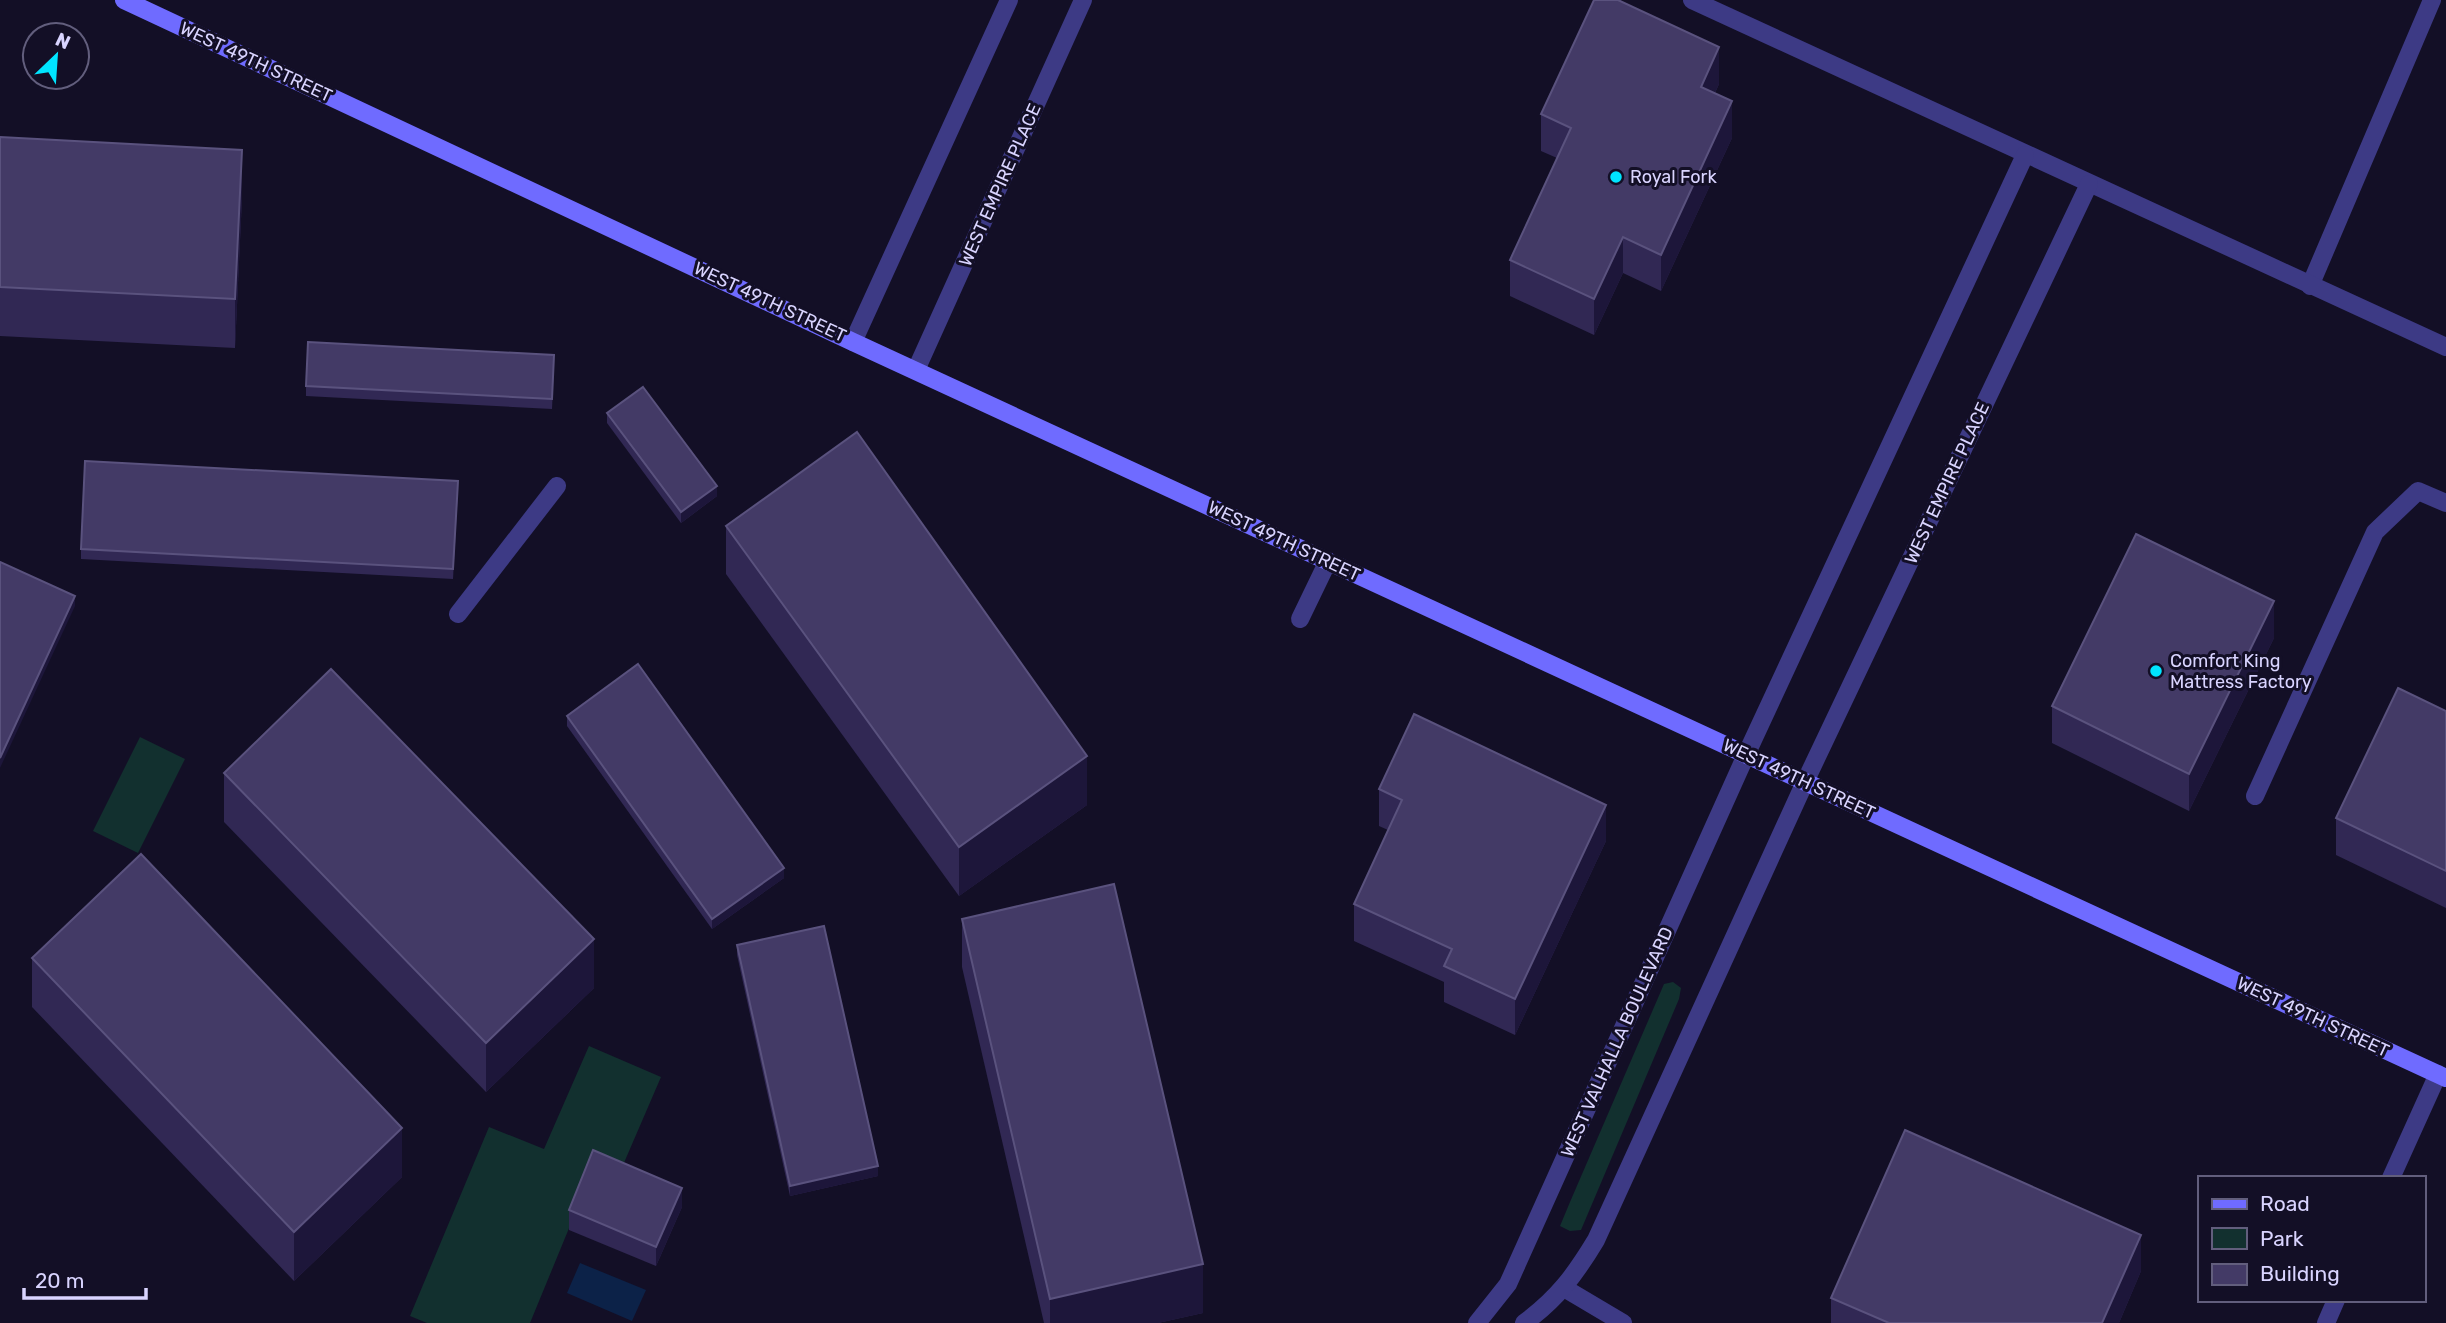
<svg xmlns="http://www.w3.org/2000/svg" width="2446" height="1323" viewBox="0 0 2446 1323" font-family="Rubik,sans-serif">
<rect width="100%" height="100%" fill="#130f26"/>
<g fill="#12302f">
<path d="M140,737L185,759L138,853L93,831Z"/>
<path d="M1673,982L1681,988L1679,999L1581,1230L1570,1231L1560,1226L1570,1202L1664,984Z"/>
<path d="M589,1046L661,1077L617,1179L593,1170L530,1323H427L410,1316L489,1127L544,1149Z"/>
</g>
<path fill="#0c2248" d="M580,1263L646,1290L632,1321L567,1293Z"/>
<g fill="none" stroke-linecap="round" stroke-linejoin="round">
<g stroke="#3d3a85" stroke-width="18">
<path d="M2310,286L2432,0"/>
<path d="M458,614L557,486"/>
<path d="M1300,619L1328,561"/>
<path d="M2255,796L2375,532L2418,491L2446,503"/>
<path d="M2391,1178L2438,1074"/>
<path d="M1564,1288L1623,1323"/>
<path d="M2326,1323L2336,1300"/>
</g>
<g stroke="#3d3a85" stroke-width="18">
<path d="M1692,0L2446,347"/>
<path d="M853,342L1009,0"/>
<path d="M916,370L1083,0"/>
<path d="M1477,1323L1508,1284L1746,755L2025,155"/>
<path d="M1524,1323C1557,1299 1575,1275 1596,1240L1805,782L2089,184"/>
</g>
<path stroke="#6f6bff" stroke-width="18" d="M124,0L853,342L2446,1078"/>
</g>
<g fill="#312854">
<path d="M1719,84L1715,93L1732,138L1661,291L1623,273L1594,335L1510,296V260L1557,158L1541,151V114Z"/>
<path d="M0,137L242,198L235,348L0,336Z"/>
<path d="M554,365L552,409L306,396V386Z"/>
<path d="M607,413L717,496L681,523L607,423Z"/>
<path d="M458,491L453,579L81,559V549Z"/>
<path d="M726,526L1087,805L959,896L726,574Z"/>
<path d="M2274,638L2189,811L2052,743V706Z"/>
<path d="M2446,711V908L2336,855V818Z"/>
<path d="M567,716L784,878L712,929L567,726Z"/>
<path d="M224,773L594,988L486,1092L224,822Z"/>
<path d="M1379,789L1606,841L1515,1035L1444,1002V982L1354,941V904L1388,830L1379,826Z"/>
<path d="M962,919L1203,1313L1158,1323H1044L962,967Z"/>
<path d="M737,945L878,1176L790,1196L737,955Z"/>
<path d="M32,958L402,1177L294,1281L32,1007Z"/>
<path d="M682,1207L656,1266L569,1230V1210Z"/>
<path d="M2141,1271L2119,1323H1831V1298Z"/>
</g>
<g fill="#1d163a">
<path d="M1719,47V84L1701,123V87Z"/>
<path d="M1732,101V138L1661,291V255Z"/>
<path d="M242,150V198L235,348V299Z"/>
<path d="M1623,237V273L1594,335V299Z"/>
<path d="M717,486V496L681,523V512Z"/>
<path d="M75,596V606L0,768V758Z"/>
<path d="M2274,601V638L2189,811V774Z"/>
<path d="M1087,756V805L959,896V847Z"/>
<path d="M1606,805V841L1515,1035V999Z"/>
<path d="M784,868V878L712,929V919Z"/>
<path d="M594,939V988L486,1092V1043Z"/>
<path d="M402,1128V1177L294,1281V1232Z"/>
<path d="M878,1166V1176L790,1196V1186Z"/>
<path d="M682,1188V1207L656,1266V1247Z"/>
<path d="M2141,1235V1271L2119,1323H2102Z"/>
<path d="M1203,1264V1313L1158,1323H1050V1299Z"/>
</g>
<g fill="#433a66" stroke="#5a527e" stroke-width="2">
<path d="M1594,0H1618L1719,47L1701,87L1732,101L1661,255L1623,237L1594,299L1510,260L1571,128L1541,114Z"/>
<path d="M0,137L242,150L235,299L0,287Z"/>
<path d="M308,342L554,355L552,399L306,386Z"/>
<path d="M643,387L717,486L681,512L607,413Z"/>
<path d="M857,432L1087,756L959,847L726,526Z"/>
<path d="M85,461L458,481L453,569L81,549Z"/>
<path d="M2136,534L2274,601L2189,774L2052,706Z"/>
<path d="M0,562L75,596L0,758Z"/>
<path d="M638,664L784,868L712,919L567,716Z"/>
<path d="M331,669L594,939L486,1043L224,773Z"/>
<path d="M2398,688L2446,711V871L2336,818Z"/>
<path d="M1414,714L1606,805L1515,999L1444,966L1452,949L1354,904L1402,800L1379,789Z"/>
<path d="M141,854L402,1128L294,1232L32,958Z"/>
<path d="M1114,884L1203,1264L1050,1299L962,919Z"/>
<path d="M824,926L878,1166L790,1186L737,945Z"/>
<path d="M1905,1130L2141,1235L2102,1323H1889L1831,1298Z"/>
<path d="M593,1150L682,1188L656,1247L569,1210Z"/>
</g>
<g fill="#00e5ff" stroke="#130f26" stroke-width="2.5">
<circle cx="1616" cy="177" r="7"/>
<circle cx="2156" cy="671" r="7"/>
</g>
<g text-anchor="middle" stroke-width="6" stroke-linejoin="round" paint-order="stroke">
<g font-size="18" fill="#d9d4ff" stroke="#130f26">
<text transform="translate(256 62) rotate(25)" y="6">WEST 49TH STREET</text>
<text transform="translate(1000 185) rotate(-66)" y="6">WEST EMPIRE PLACE</text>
<text transform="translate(770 302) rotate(25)" y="6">WEST 49TH STREET</text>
<text transform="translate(1947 483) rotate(-65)" y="6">WEST EMPIRE PLACE</text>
<text transform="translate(1284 541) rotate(25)" y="6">WEST 49TH STREET</text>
<text transform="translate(1799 779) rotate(25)" y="6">WEST 49TH STREET</text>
<text transform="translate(2313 1017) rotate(25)" y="6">WEST 49TH STREET</text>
<text transform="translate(1617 1042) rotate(-66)" y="6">WEST VALHALLA BOULEVARD</text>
</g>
<g font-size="18" fill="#d9d4ff" stroke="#130f26" text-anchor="start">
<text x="1630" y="183">Royal Fork</text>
<text x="2170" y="667">Comfort King<tspan x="2170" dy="21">Mattress Factory</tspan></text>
</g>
</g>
<rect x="2198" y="1176" width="228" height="126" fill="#130f26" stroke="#625e7d" stroke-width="2"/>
<rect x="2212" y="1199" width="35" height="10" fill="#6f6bff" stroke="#625e7d" stroke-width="2"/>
<text x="2260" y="1211" font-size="21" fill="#d9d4ff">Road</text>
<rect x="2212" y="1228" width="35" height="21" fill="#12302f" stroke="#625e7d" stroke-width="2"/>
<text x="2260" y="1246" font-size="21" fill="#d9d4ff">Park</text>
<rect x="2212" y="1264" width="35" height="21" fill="#433a66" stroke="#625e7d" stroke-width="2"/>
<text x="2260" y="1281" font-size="21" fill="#d9d4ff">Building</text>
<g transform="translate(56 56) rotate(25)"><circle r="33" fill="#130f26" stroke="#625e7d" stroke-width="2"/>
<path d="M0-5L12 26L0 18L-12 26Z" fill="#00e5ff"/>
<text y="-10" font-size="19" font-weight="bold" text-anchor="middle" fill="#d9d4ff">N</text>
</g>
<path d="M24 1288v10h122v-10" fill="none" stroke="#d9d4ff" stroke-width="3.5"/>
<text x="35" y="1288" font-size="21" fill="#d9d4ff" stroke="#130f26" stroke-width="5" paint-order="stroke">20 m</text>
</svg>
